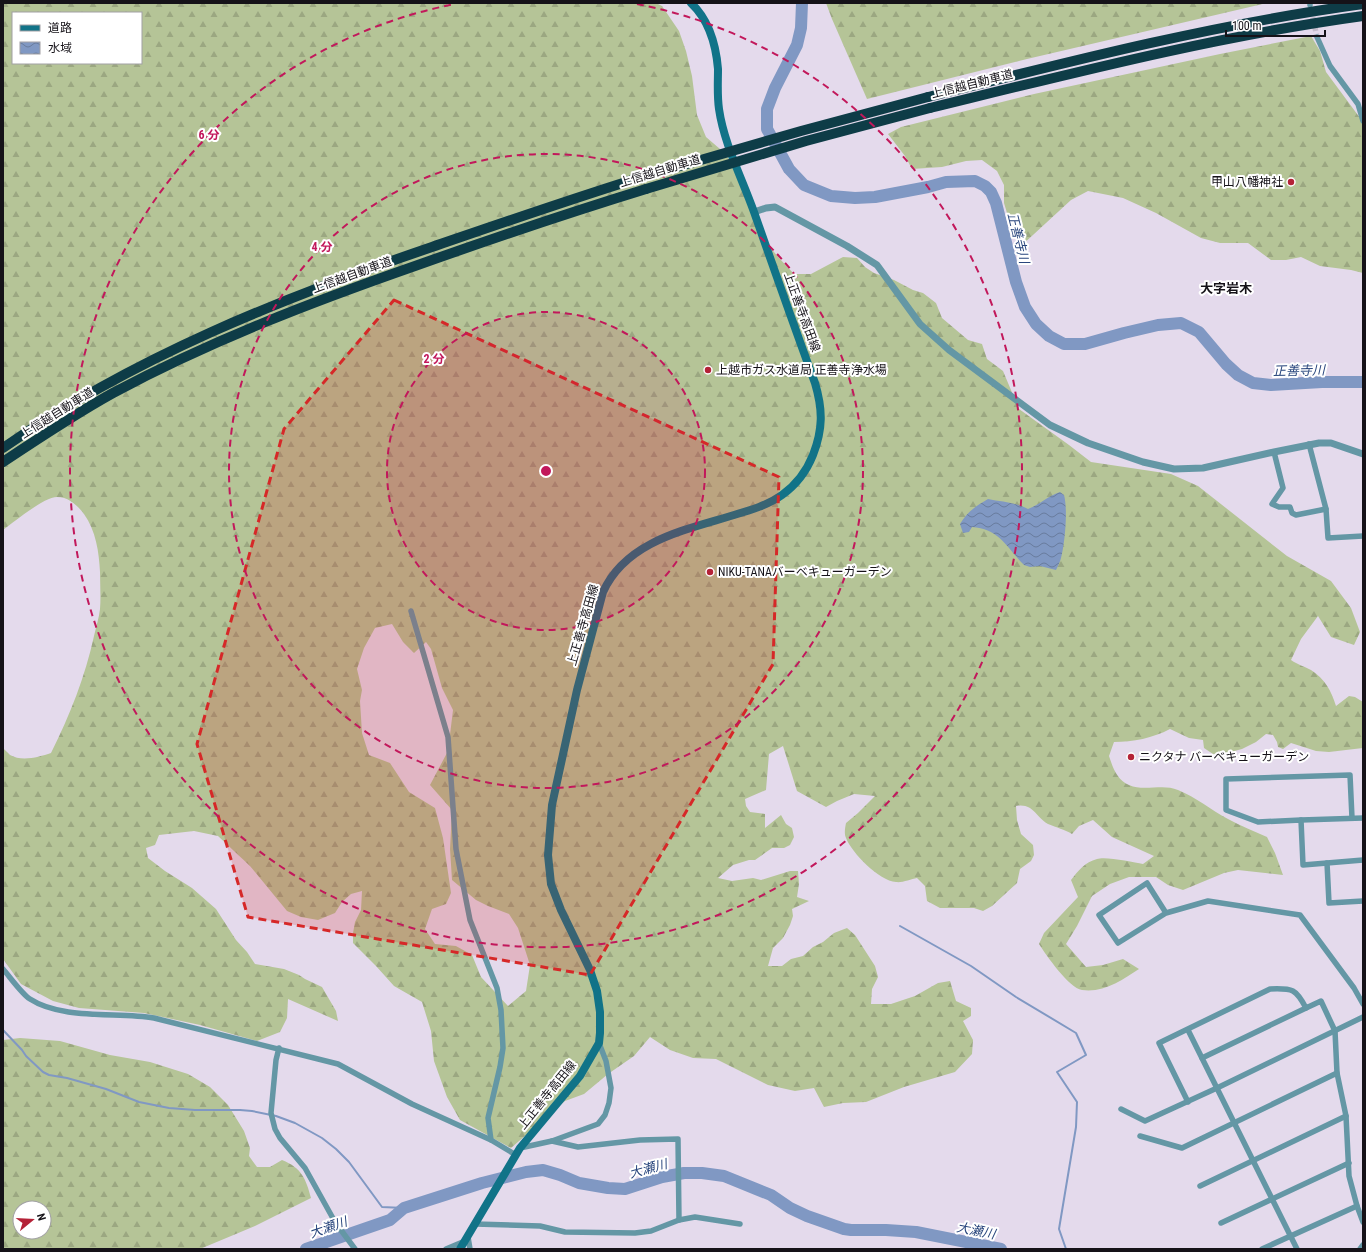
<svg xmlns="http://www.w3.org/2000/svg" width="1366" height="1252" viewBox="0 0 1366 1252" font-family="'Roboto Condensed','Noto Sans JP',sans-serif">
<defs>
<pattern id="forest-firs" width="22" height="20" patternUnits="userSpaceOnUse"><rect width="22" height="20" fill="#b5c497"/><path d="M5 1l3.5 6h-7zM16 11l3.5 6h-7z" fill="#9ba781"/></pattern>
<pattern id="water-waves" width="16" height="10" patternUnits="userSpaceOnUse"><rect width="16" height="10" fill="#8098c3"/><path d="M0 5q4-4 8 0t8 0" fill="none" stroke="#687b9d"/></pattern>
</defs>
<rect width="100%" height="100%" fill="#e4daec"/>
<g fill="url(#forest-firs)" fill-rule="evenodd">
<path d="M3,3H656L662,6L679,31L686,51L692,76L697,115L706,137L727,155L768,245L780,259L794,274H811L843,257L857,258L865,267L874,273L894,280L913,290L923,293L936,303L942,318L968,340L982,344L987,359L1003,371L1019,409L1069,445L1091,462L1171,474L1198,486L1287,556L1331,581L1351,608L1360,632L1354,645L1331,637L1318,616L1301,639L1291,660C1298,665 1304,666 1311,670C1325,679 1331,690 1336,706L1349,696L1355,697L1363,702V748L1329,752L1316,751L1291,743L1283,749L1278,747L1277,742L1273,735L1266,734L1256,742L1242,749L1227,753L1213,754L1204,748L1203,740L1189,738L1170,729C1153,738 1133,742 1114,742L1109,756C1113,768 1117,780 1129,785C1145,792 1162,783 1178,790C1196,797 1211,810 1228,819C1241,826 1254,831 1267,837L1275,853L1283,875L1238,870L1224,873L1183,890L1168,885L1156,877H1129L1110,884L1092,896L1077,926L1066,944L1086,967L1103,965L1123,959L1139,969C1122,980 1104,993 1082,990C1069,988 1046,955 1039,944L1044,933L1078,897L1071,880C1078,871 1085,862 1097,859C1105,856 1133,862 1143,864L1154,856L1112,837L1093,820L1079,826L1072,834C1064,829 1057,828 1048,824C1035,817 1034,803 1016,806L1017,820L1021,834L1033,845L1034,855L1031,861L1020,869L1017,883L992,906L983,911L974,908H940L927,901L925,886L917,878C911,879 902,883 896,882C879,881 852,853 846,838C844,834 845,828 846,823L858,813L875,796L854,794L837,801L826,807L797,791L783,746L769,754L766,790L745,799L746,806L750,812L765,814V828L781,815L786,824L792,828L794,837L790,845L784,848H772L755,860H749L733,865L718,878L732,881L753,878L761,880L790,871H798L799,884L797,897L809,901L792,909L793,916L790,925L783,938L773,948L768,966H782L791,959L803,956L813,947L823,942L834,933L847,928L855,935L875,966L878,977L872,989L871,1004H891L915,996L938,983L950,981L956,1001L971,1008V1016L963,1021L973,1040L972,1054L955,1072L904,1087L866,1102L843,1103L824,1107L814,1088L795,1091L768,1085L716,1059L693,1058L670,1050L650,1037L634,1056L608,1074L584,1094L565,1101L511,1148L460,1120L447,1097L434,1061L431,1031L422,1002L394,986L376,966L353,943V933L355,922L361,910L362,891L351,894L342,902L335,913L318,920L301,917L287,911L250,866L218,836L194,831L159,835L155,845L146,848L148,858L165,871L192,888L216,909L236,940L247,952L255,964L284,969L299,975L305,979L322,987L336,1011L338,1021L288,999L287,1018L280,1032L257,1041L200,1025L144,1013L79,1008L53,1001L21,984L3,959V748C5,750 8,753 10,755C22,762 39,757 51,753C70,715 85,677 94,636C96,627 99,618 100,609C101,597 100,584 100,572C99,552 96,531 84,514C78,506 69,497 57,497C44,497 14,522 3,530ZM13,13H141V63H13ZM392,624L403,642L414,653L426,642L431,649L442,688L453,710L448,751L430,785L452,810L450,849L452,880L476,900L488,906L509,914L518,928L530,965L526,991L508,1006L481,977L472,955L456,946L435,944L425,929L432,909L446,904L451,893L443,838L435,808L409,792L390,763L369,755L362,733L360,701L362,690L357,669L364,648L375,628Z"/>
<path d="M826,3H1267L1027,59L867,99L832,19Z"/>
<path d="M1311,36L1320,51L1326,72L1363,122V273L1351,270L1320,266L1301,257L1286,260H1271L1248,243H1220L1201,238L1156,213L1123,198L1088,191L1071,200L1021,246L1011,226L1004,203V185L997,171L982,160L966,161L942,167L912,169L905,156L888,134L901,127L1034,94L1220,54Z"/>
<path d="M20,1038L60,1041L110,1055L150,1062L188,1074L210,1087L228,1105L244,1131L250,1148L249,1156L257,1167H270L282,1160C302,1168 306,1179 311,1198L255,1226L200,1249L181,1248L177,1249H3V1040ZM20,1208H44V1232H20Z"/>
</g>
<path fill="url(#water-waves)" d="M1060,492L1064,495C1068,509 1065,543 1061,558C1060,562 1058,566 1056,570L1040,566L1030,567L1024,565C1007,548 1000,529 972,527L969,532L963,533L960,524C967,512 976,506 988,499C1002,502 1015,502 1028,509C1039,505 1048,496 1060,492Z"/>
<g fill="none" stroke-linecap="round" stroke-linejoin="round">
<g stroke="#8098c3" stroke-width="2">
<path d="M900,926L971,966L1016,997L1076,1033L1086,1055L1057,1072L1077,1102L1076,1127L1059,1229L1066,1249"/>
<path d="M3,1030L22,1050L26,1056L43,1072L49,1075L67,1078L106,1089L139,1102L169,1108L195,1110H240L252,1111L276,1116L295,1123L322,1138L336,1149L349,1162L382,1207L404,1208"/>
</g>
<g stroke="#8098c3" stroke-width="12">
<path d="M802,3L801,28L797,45L775,88L767,109V129L789,169L804,185L831,196L855,198L875,197L928,187L946,182L975,181L985,186L991,192L996,203L1016,282L1025,307L1036,324L1049,336L1064,344H1085L1124,333L1158,325L1181,323L1199,332L1226,364L1238,375L1253,383L1271,385L1322,382H1363"/>
<path d="M306,1249L390,1220L404,1208L482,1183L526,1172L543,1170L560,1175L579,1183L608,1188L625,1189L662,1177L684,1173H702L724,1176L771,1195L790,1208L807,1216L844,1229L851,1230H886L916,1232L1001,1249"/>
</g>
<path stroke="#c5bccc" stroke-width="5.5" stroke-dasharray="5.5 3" stroke-linecap="butt" d="M1311,9L1317,37"/>
<g stroke="#6497a5" stroke-width="5.5">
<path d="M1310,3V5"/>
<path d="M1317,37L1330,66L1358,104L1363,121"/>
<path d="M1309,444L1326,509L1328,538L1363,536"/>
<path d="M1274,452L1283,488L1272,504L1279,507H1290L1292,513L1296,515L1326,509"/>
<path d="M411,611L448,737L456,849L470,920L497,988L501,1010L503,1048L500,1067L488,1118L491,1140"/>
<path d="M1352,818L1350,775L1226,779V810L1258,822L1301,820L1303,865L1327,863L1329,903L1363,901"/>
<path d="M1301,820L1363,818"/>
<path d="M1327,863L1363,860"/>
<path d="M1166,913L1147,883L1099,915L1118,943L1166,913L1208,901L1300,915L1354,988L1363,1004"/>
<path d="M3,969C10,977 22,994 30,999C62,1020 117,1012 154,1018L338,1064L412,1104L491,1140L516,1155"/>
<path d="M1188,1030L1297,1249"/>
<path d="M279,1048L276,1060L271,1113L275,1129L280,1138L305,1168L335,1222L355,1249"/>
<path d="M1202,1058L1306,1008"/>
<path d="M1188,1102L1159,1043L1270,989C1293,988 1296,989 1306,1008L1321,1001L1335,1031L1337,1073L1346,1116L1349,1176L1357,1206L1363,1222"/>
<path d="M1121,1109L1145,1121L1217,1088L1363,1017"/>
<path d="M1140,1136L1182,1148L1337,1073"/>
<path d="M552,1141L578,1147L640,1140L678,1139L679,1220"/>
<path d="M520,1148L552,1141L598,1124L605,1115L609,1103L611,1088L606,1061L599,1043"/>
<path d="M1200,1186L1346,1116"/>
<path d="M1221,1223L1349,1163"/>
<path d="M475,1224L540,1226L565,1232L635,1233L651,1231L679,1220L695,1217L740,1224"/>
<path d="M468,1237L470,1249"/>
<path d="M446,1249L465,1241"/>
<path d="M1262,1249L1357,1206"/>
<path d="M1360,1249L1363,1245"/>
</g>
<path stroke="#6497a5" stroke-width="7" d="M754,212L766,208L775,207L847,246L877,265L920,324L949,350L1050,425L1088,443L1143,462L1174,469L1203,468L1274,452L1319,443H1331L1363,454"/>
<path stroke="#117388" stroke-width="8" d="M460,1249L520,1148L580,1076L599,1043L600,1033V1012L597,991L590,970L561,910L551,884L548,855L552,805L577,690L603,592C626,541 685,530 734,515C751,510 768,505 782,495C796,485 807,470 813,455C823,429 823,410 815,383C794,326 774,269 754,212C742,178 724,144 719,109C717,95 718,82 718,69C716,45 709,20 691,3"/>
<g stroke="#0e3c47" stroke-width="10">
<path d="M928,97C1071,61 1216,24 1363,4"/>
<path d="M930,108C1073,73 1217,36 1363,16"/>
<path d="M3,448C134,357 282,298 432,247C502,223 571,199 642,177"/>
<path d="M3,462C39,438 75,414 113,393C210,341 312,302 415,266C491,239 568,213 646,189"/>
</g>
<g stroke="#0e3c47" stroke-width="10">
<path d="M642,177L801,131L928,97"/>
<path d="M646,189L806,141L930,108"/>
</g>
</g>
<path fill="#d62828" fill-opacity="0.2" stroke="#d62828" stroke-width="3" stroke-dasharray="8 5" stroke-linejoin="round" d="M394,300L779,477L773,664L590,975L248,917L197,744L284,429Z"/>
<circle cx="546" cy="471" r="159" fill="#c2185b" fill-opacity=".12"/>
<g fill="none" stroke="#c2185b" stroke-width="2" stroke-dasharray="7 5">
<circle cx="546" cy="471" r="159"/>
<circle cx="546" cy="471" r="317"/>
<path d="M637 4A476 476 0 1 1 455 4"/>
</g>
<g fill="#b42237" stroke="#fff" stroke-width="1.5">
<circle cx="1291" cy="182" r="4"/>
<circle cx="708" cy="370" r="4"/>
<circle cx="710" cy="572" r="4"/>
<circle cx="1131" cy="757" r="4"/>
</g>
<g text-anchor="middle" stroke-width="4" stroke-linejoin="round" paint-order="stroke">
<g font-size="12" fill="#151218" stroke="#fff">
<text transform="translate(972 84) rotate(-14)" y="4">上信越自動車道</text>
<text transform="translate(660 171) rotate(-17)" y="4">上信越自動車道</text>
<text transform="translate(352 275) rotate(-20)" y="4">上信越自動車道</text>
<text transform="translate(802 312) rotate(70)" y="4">上正善寺高田線</text>
<text transform="translate(57 413) rotate(-32)" y="4">上信越自動車道</text>
<text transform="translate(583 625) rotate(-74)" y="4">上正善寺高田線</text>
<text transform="translate(547 1095) rotate(-51)" y="4">上正善寺高田線</text>
</g>
<g font-size="12" fill="#151218" stroke="#fff" text-anchor="start">
<text x="1283" y="186" text-anchor="end">甲山八幡神社</text>
<text x="716" y="374">上越市ガス水道局 正善寺浄水場</text>
<text x="718" y="576">NIKU-TANAバーベキューガーデン</text>
<text x="1139" y="761">ニクタナ バーベキューガーデン</text>
</g>
<g font-size="13" font-style="italic" fill="#29467d" stroke="#fff">
<text transform="translate(1019 238) rotate(76)" y="5">正善寺川</text>
<text transform="translate(1299 370) rotate(-1)" y="5">正善寺川</text>
<text transform="translate(648 1168) rotate(-15)" y="5">大瀬川</text>
<text transform="translate(328 1227) rotate(-19)" y="5">大瀬川</text>
<text transform="translate(976 1230) rotate(11)" y="5">大瀬川</text>
</g>
<g font-size="13" font-weight="bold" fill="#151218" stroke="#fff">
<text x="1226" y="293">大字岩木</text>
</g>
</g>
<circle cx="546" cy="471" r="6" fill="#c2185b" stroke="#fff" stroke-width="2"/>
<g font-size="12" text-anchor="middle" font-weight="bold" fill="#c2185b" stroke="#fff" stroke-width="4" stroke-linejoin="round" paint-order="stroke">
<text x="209" y="139">6 分</text>
<text x="322" y="251">4 分</text>
<text x="434" y="363">2 分</text>
</g>
<rect width="1366" height="1252" fill="none" stroke="#151218" stroke-width="8"/>
<rect x="12" y="12" width="130" height="52" fill="#ffffff" stroke="#a1a0a3"/>
<rect x="20" y="25" width="20" height="6" fill="#117388" stroke="#a1a0a3"/>
<text x="48" y="32" font-size="12" fill="#151218">道路</text>
<rect x="20" y="42" width="20" height="12" fill="url(#water-waves)" stroke="#a1a0a3"/>
<text x="48" y="52" font-size="12" fill="#151218">水域</text>
<g transform="translate(32 1220) rotate(72)"><circle r="19" fill="#ffffff" stroke="#a1a0a3"/>
<path d="M0-3L7 15L0 10L-7 15Z" fill="#b42237"/>
<text y="-6" font-size="11" font-weight="bold" text-anchor="middle" fill="#151218">N</text>
</g>
<path d="M1226 30v6h99v-6" fill="none" stroke="#151218" stroke-width="2"/>
<text x="1232" y="30" font-size="12" fill="#151218" stroke="#ffffff" stroke-width="3" paint-order="stroke">100 m</text>
</svg>
